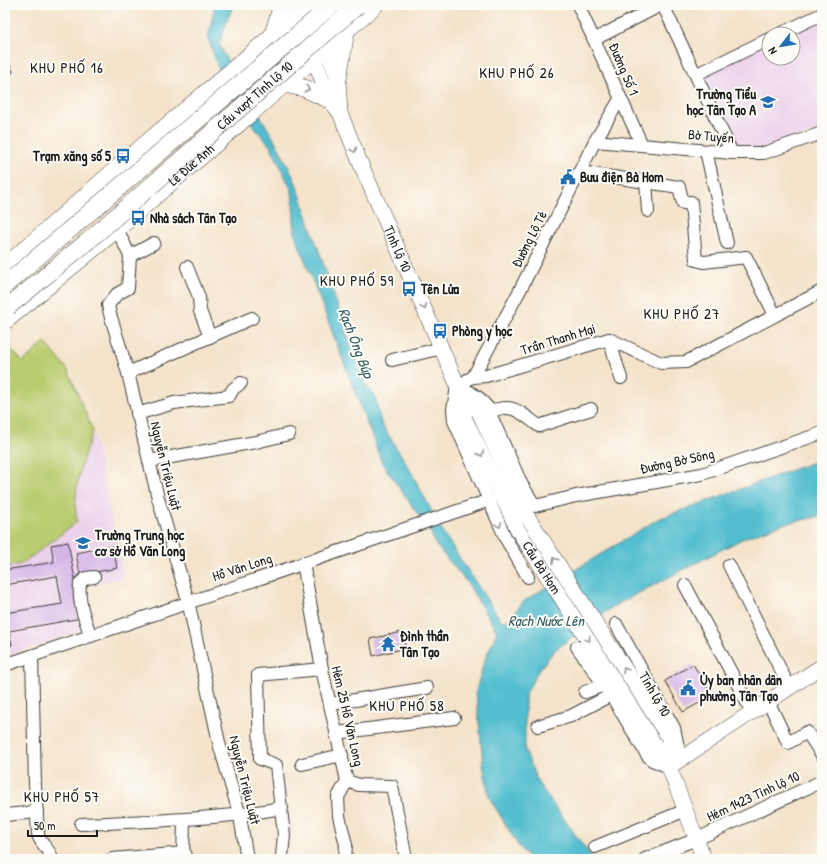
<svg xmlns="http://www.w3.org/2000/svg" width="827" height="864" viewBox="0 0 827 864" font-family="'Patrick Hand',sans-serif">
<rect width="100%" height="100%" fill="#fdfcf7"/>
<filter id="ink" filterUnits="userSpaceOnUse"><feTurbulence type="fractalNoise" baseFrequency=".025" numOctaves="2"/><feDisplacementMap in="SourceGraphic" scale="8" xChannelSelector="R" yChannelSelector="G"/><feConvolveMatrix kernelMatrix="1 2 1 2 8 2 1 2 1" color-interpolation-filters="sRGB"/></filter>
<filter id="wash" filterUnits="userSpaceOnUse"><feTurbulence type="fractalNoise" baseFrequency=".012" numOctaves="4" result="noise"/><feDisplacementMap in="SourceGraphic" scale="16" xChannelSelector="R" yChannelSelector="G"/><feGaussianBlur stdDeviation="0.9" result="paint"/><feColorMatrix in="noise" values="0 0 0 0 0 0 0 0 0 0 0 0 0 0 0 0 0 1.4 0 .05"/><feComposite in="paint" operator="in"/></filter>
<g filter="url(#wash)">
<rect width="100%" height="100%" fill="#f4e3ca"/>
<g fill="#ecd1ea">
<path d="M822,18V130L766,150L735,149L701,75L769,43V58H793V34Z"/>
<path d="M93,431L124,577L85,587L96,625L5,657V567L22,564L77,522L75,506L83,455Z"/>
</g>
<path fill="#bacc6f" stroke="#6b7446" d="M45,342L68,370L93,431C82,459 72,492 77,522L22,564L5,567V343L23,362Z"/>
<path fill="#53becf" stroke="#386d76" d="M215,5H233L219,44C245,99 290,152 305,210L364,383L375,396L381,423L409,468L444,534L501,621L508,620L524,601L658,519L822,459V516L783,524L744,538L612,607L555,650L538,671L525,695V750L538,783L593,859H530L518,845L489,797L483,764L476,691L484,662L497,632L466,581L435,544L431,533L382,463L295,234L292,191L271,147L254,127L218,67L208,38Z"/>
<g id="blocks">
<g fill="#d4b5e7">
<path d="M6,57L13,72L9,74H5Z"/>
<path d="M68,542L82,618L9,631L12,645L5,646V613L62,604L57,576L5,585V570L54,562L51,545Z"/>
<path d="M113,546L117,568L80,575L76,553Z"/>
<path d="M402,632L406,648L373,656L370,639Z"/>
<path d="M693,664L712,696L683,712L665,681Z"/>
</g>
</g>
</g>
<g filter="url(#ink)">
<use href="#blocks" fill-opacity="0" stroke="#3c3a36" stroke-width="1"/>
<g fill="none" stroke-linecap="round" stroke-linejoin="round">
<g stroke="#3c3a36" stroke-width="14">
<g id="minor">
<path d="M578,5L642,145"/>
<path d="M663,5L732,153"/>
<path d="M780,34L822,14"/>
<path d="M595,39L661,5"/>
<path d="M697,74L769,39"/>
<path d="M595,141L732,153H764L822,133"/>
<path d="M706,151L727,243"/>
<path d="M580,172L679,187L683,203L691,202L696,260L704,262L746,257L775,315"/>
<path d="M646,181L648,211"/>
<path d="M117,229L130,256L128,288L117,294L108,305L110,314L128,373L158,498L188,601L220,747L240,816L247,859"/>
<path d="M130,256L154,243"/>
<path d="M187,267L199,297L200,311L210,337"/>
<path d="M609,339L621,378"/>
<path d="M392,360L442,348"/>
<path d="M128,373L252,318"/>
<path d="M473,377L486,376L609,339L661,363L686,362L822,291"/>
<path d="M467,380L473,377L519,292L595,141L620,99"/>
<path d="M457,387L453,409L454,421L506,539L528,577"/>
<path d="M462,387L479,398L487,407L522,485L535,506L576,496L702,474L822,433"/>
<path d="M489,412C513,402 520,412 539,426L591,409"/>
<path d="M137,414L174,403L229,396L233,389L241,383"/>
<path d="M149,461L256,442L289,434"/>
<path d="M303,563L322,669L347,781L359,785L392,786L406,859"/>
<path d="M729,565L789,687"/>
<path d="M685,585L752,712"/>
<path d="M91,636C84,618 78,602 80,583L86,578L94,577"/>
<path d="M577,647L611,695L647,755L652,760L669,767L675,757L678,747L674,728L616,624"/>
<path d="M32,656L35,784L38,834C40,845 50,848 52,859"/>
<path d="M5,665L490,500"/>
<path d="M585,692L604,685"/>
<path d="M768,701L788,743L807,732L822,755"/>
<path d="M331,704L427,688"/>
<path d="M538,726L571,716L611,695"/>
<path d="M337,733L454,718"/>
<path d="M302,764L342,755"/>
<path d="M5,815L37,812"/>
<path d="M81,824C148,821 215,820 282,808"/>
<path d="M595,847L686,810"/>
<path d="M282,856L284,835L276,765L260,759L258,675L322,669"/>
<path d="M112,859L185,853"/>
<path d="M183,859L184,820"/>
<path d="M345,859L346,845L339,816L338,797L347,781"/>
<path d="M645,859L697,839L822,781"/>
</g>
</g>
<g stroke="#3c3a36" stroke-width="16">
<g id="major">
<path id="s1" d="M293,5L330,100L340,113L359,160L457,384L465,419L518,530L669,767L704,859"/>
<path d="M322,37L338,79L340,113"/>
<path d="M459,386L479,412L524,511L669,738V766"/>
<path d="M669,767L822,666"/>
</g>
</g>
<g stroke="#3c3a36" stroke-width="18">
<g id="highway">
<path d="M272,37L282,5"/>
<path d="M280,77L283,84L304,88L330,100"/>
<path d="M338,79L346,31"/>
<path d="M5,267L120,166L309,5"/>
<path id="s2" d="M5,321L117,229L375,5"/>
</g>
</g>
<use href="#minor" stroke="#fff" stroke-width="12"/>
<use href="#major" stroke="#fff" stroke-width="15"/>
<use href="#highway" stroke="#fff" stroke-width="17"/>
<g stroke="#3c3a36" stroke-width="18" stroke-linecap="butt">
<g id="highway-bridge">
<path d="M5,285L332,5"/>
<path id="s3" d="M8,307L88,241L358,5"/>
</g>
</g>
<use href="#highway-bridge" stroke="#fff" stroke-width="17"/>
</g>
<defs><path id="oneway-chevron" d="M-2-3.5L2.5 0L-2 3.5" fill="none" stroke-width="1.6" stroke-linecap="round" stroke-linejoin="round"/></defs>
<g stroke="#999">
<use href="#oneway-chevron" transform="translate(307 89) rotate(17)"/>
<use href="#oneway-chevron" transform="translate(354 150) rotate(68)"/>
<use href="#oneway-chevron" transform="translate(424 307) rotate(66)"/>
<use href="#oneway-chevron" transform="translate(481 454) rotate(65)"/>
<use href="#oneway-chevron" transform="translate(499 525) rotate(68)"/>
<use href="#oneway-chevron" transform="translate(555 560) rotate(-122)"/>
<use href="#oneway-chevron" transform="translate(588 639) rotate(57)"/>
<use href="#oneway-chevron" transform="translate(625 670) rotate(-122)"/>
</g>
</g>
<defs>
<g id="school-bare" transform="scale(1.2)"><path d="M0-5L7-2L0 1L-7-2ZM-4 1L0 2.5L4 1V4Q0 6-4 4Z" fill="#1f6fb2" stroke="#fdfcf7" stroke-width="2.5" paint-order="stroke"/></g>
<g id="bus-bare" transform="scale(1.2)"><path d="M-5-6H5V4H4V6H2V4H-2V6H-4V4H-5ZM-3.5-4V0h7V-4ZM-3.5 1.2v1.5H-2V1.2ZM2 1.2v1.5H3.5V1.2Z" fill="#1f6fb2" stroke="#fdfcf7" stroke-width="2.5" paint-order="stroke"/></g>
<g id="civic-bare" transform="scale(1.2)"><path d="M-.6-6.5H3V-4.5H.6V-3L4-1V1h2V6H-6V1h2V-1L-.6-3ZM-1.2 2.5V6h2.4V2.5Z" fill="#1f6fb2" stroke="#fdfcf7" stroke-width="2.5" paint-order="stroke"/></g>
<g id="temple-bare" transform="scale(1.2)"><path d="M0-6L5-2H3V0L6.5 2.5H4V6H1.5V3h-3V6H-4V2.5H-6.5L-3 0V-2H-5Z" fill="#1f6fb2" stroke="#fdfcf7" stroke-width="2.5" paint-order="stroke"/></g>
</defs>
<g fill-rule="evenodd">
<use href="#school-bare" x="768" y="102"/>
<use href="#bus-bare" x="123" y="156"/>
<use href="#civic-bare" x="568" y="177"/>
<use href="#bus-bare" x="138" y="218"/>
<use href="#bus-bare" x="409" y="289"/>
<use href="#bus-bare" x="440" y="331"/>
<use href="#school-bare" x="83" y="543"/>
<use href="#temple-bare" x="388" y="644"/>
<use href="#civic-bare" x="688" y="688"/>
</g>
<g text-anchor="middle" stroke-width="4" stroke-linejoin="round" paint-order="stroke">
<g font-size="14" fill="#1c1c1c" stroke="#fdfcf7">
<text transform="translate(624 69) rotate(67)" y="5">Đường Số 1</text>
<text dy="5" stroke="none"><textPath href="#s3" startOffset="325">Cầu vượt Tỉnh lộ 10</textPath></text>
<text transform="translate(711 136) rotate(5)" y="5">Bờ Tuyến</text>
<text dy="5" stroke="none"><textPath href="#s2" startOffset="243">Lê Đức Anh</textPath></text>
<text transform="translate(529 239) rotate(-63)" y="5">Đường Lộ Tẻ</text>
<text dy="5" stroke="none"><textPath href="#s1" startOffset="266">Tỉnh lộ 10</textPath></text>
<text transform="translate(558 339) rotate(-17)" y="5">Trần Thanh Mại</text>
<text transform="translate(677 461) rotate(-12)" y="5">Đường Bờ Sông</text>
<text transform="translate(166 466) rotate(76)" y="5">Nguyễn Triệu Luật</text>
<text transform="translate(242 567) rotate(-18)" y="5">Hồ Văn Long</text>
<text dy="5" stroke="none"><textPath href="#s1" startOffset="617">Cầu Bà Hom</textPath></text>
<text transform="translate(655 694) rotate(60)" y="5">Tỉnh lộ 10</text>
<text transform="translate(348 716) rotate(77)" y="5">Hẻm 25 Hồ Văn Long</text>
<text transform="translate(245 780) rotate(76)" y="5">Nguyễn Triệu Luật</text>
<text transform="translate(753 796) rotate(-25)" y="5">Hẻm 1423 Tỉnh lộ 10</text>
</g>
<g font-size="14" font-weight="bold" fill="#1c1c1c" stroke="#fdfcf7" text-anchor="start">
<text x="756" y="99" text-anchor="end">Trường Tiểu<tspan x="756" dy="16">học Tân Tạo A</tspan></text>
<text x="111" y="161" text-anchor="end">Trạm xăng số 5</text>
<text x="580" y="182">Bưu điện Bà Hom</text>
<text x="150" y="223">Nhà sách Tân Tạo</text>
<text x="421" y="294">Tên Lửa</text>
<text x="452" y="336">Phòng y học</text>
<text x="95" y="540">Trường Trung học<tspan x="95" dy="16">cơ sở Hồ Văn Long</tspan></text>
<text x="400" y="641">Đình thần<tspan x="400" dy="16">Tân Tạo</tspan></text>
<text x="700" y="685">Ủy ban nhân dân<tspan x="700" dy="16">phường Tân Tạo</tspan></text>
</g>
<g font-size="15" letter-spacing="1" fill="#1c1c1c" stroke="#fdfcf7">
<text x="67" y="73">KHU PHỐ 16</text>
<text x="517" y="78">KHU PHỐ 26</text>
<text x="357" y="286">KHU PHỐ 59</text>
<text x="682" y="319">KHU PHỐ 27</text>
<text x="407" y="711">KHU PHỐ 58</text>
<text x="62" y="802">KHU PHỐ 57</text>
</g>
<g font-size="15" font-style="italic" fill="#325d64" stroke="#fdfcf7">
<text transform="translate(356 343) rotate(69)" y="5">Rạch Ông Búp</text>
<text x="546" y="626">Rạch Nước Lên</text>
</g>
</g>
<rect width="827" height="864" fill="none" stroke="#fdfcf7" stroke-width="20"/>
<g transform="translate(781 46) rotate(239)"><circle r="19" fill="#fdfcf7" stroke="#a3a29f"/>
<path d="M0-3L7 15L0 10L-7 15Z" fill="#1f6fb2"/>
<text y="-6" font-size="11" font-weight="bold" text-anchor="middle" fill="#1c1c1c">N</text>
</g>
<path d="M28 830v6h69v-6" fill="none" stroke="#1c1c1c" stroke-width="2"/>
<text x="34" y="830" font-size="12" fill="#1c1c1c" stroke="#fdfcf7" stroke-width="3" paint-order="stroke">50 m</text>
</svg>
